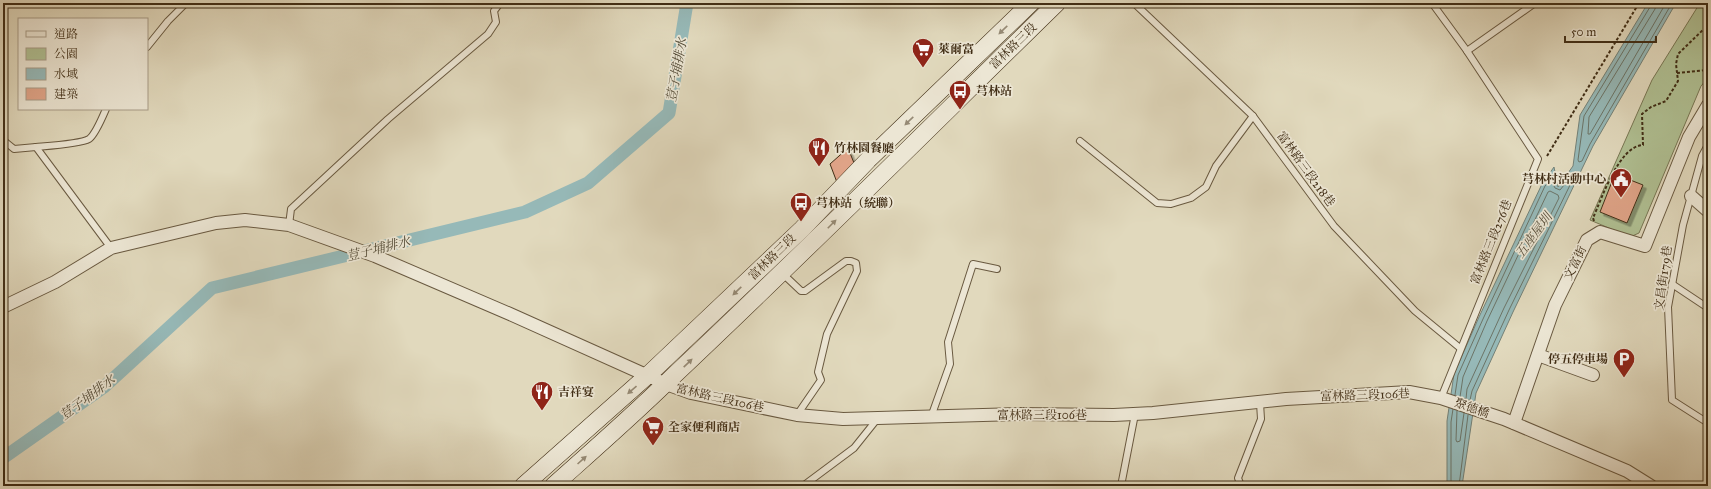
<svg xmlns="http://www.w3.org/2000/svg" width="1711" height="489" viewBox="0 0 1711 489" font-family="'IM FELL Great Primer','Noto Serif TC',serif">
<defs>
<filter id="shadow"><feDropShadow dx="3.5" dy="3.5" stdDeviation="0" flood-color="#0004"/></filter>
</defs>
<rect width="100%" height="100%" fill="#e1d9bd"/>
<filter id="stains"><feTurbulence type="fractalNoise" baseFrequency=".005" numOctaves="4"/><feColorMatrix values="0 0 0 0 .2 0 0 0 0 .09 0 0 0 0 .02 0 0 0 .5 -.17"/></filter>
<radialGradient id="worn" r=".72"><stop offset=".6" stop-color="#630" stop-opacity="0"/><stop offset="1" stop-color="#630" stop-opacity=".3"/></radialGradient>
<path fill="#b0c093" stroke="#787754" d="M1700,3H1708V78L1701,86L1639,233L1630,237L1590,220L1652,80Z"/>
<path fill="#96b9b8" stroke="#748177" d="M1648,3H1676L1593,146L1513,312L1476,393L1462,486H1447V421L1454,374L1479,317L1542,184L1554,167L1558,187L1573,166L1580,115Z"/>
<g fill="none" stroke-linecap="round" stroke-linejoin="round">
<g stroke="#6c7467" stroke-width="1">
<path d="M1651,3L1650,7L1584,116L1578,160L1579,162L1582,161L1590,144L1672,3"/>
<path d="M1656,3L1655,9L1589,117L1588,134H1590L1666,3"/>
<path d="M1455,395L1458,375L1483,319L1545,186L1551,180L1555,188L1560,190L1569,179H1571L1572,181L1509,310L1472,391L1470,400"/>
<path d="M1460,397L1463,377L1487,321L1548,192L1550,191L1558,195L1559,198L1504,308L1467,389L1466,399"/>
<path d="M1457,411L1456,440L1457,442L1460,441L1464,413"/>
<path d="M1451,486V422L1453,409"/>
<path d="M1459,486L1468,415"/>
</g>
<path stroke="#96b9b8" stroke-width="13" d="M3,458L104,387L212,288L525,212L588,183L669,113L687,3"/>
</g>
<g fill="#e0a488" stroke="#412e16" filter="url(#shadow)">
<path d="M848,148L856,168L838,185L830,164Z"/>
<path d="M1615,174L1643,185L1627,223L1600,212Z"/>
</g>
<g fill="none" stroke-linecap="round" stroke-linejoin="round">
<g stroke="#695940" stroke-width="8">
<g id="service">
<path d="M1134,3L1253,116L1334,226L1415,311L1460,348"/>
<path d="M1432,3L1467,51L1538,159L1441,398"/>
<path d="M147,47L168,21L186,3"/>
<path d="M1467,51L1535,3"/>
<path d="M3,140L14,149L36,147L111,248"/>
<path d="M1080,141L1157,203L1171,204L1191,198L1206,187L1216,166L1253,116"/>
<path d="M1708,145L1702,156L1683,225L1668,307L1672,400L1708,423"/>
<path d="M36,147C47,146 80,144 89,139C95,135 103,116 106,109"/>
<path d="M289,225L291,209L388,119L488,34L496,22L494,11L500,3"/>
<path d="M783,274L801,291H805L846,261H851L856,263L857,271L827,334L818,372L821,380L797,415"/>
<path d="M1672,284L1708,308"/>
<path d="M931,417L950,364L948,342L973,264L997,269"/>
<path d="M803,486L854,448L878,418"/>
<path d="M1121,486L1135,414"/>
<path d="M1241,486L1238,478L1261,419L1260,403"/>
</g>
</g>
<g stroke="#695940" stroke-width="14">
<g id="minor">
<path d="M1691,196L1708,211"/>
<path d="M3,307L55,282L111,248L216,223L245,220L289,225L375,256L510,314L666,384L691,393L797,415L843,419L1019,414L1114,415L1153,413L1286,399L1409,392L1441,398L1504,419L1627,471L1651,486"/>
<path d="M1538,355L1593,375"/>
<path d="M1514,423L1555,305L1587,240L1600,232L1645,246L1689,137L1708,105"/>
</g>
</g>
<g stroke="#412e16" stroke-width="18">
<g id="secondary">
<path d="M523,486L647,376L802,229L868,160L1031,3"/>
<path d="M553,486C591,452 630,418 667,382C799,258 927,130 1057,3"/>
</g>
</g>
<g stroke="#412e16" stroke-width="2" stroke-dasharray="3 2" stroke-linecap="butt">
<path d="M1677,73L1708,70"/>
<path d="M1547,156L1639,3"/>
<path d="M1594,221L1593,218C1602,198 1619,146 1643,145L1642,114L1651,107L1666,101L1678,81L1676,64L1678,54L1708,25"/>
</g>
<use href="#service" stroke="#ece6d4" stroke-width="6"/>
<use href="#minor" stroke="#ece6d4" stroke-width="12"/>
<use href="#secondary" stroke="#ece6d4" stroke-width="17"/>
</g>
<defs><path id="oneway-solid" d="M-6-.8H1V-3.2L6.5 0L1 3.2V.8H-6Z"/></defs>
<g fill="#968a75">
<use href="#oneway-solid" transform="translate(1003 30) rotate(136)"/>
<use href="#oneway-solid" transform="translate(909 121) rotate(136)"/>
<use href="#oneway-solid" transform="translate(832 224) rotate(-45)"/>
<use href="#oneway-solid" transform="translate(737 291) rotate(136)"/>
<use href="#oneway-solid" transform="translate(688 363) rotate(-44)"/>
<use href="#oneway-solid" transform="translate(632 390) rotate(139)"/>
<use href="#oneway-solid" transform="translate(582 460) rotate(-42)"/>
</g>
<defs>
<g id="supermarket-pin" transform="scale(1.15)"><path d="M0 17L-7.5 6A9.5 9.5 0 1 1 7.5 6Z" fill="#8f2418" stroke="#ece6d4"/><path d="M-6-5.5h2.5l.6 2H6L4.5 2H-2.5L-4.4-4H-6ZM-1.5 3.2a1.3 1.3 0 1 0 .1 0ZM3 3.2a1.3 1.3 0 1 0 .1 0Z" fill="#fff"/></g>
<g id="bus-pin" transform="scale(1.15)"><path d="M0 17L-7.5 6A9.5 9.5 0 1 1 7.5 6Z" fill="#8f2418" stroke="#ece6d4"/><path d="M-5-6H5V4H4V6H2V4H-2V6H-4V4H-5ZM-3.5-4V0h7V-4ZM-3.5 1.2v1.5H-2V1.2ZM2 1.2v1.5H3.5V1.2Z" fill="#fff"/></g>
<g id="restaurant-pin" transform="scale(1.15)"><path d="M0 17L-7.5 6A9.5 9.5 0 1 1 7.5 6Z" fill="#8f2418" stroke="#ece6d4"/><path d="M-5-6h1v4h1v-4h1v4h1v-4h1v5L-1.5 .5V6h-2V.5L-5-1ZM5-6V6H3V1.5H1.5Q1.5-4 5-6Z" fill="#fff"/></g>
<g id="civic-pin" transform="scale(1.15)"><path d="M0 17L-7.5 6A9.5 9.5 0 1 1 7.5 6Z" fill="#8f2418" stroke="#ece6d4"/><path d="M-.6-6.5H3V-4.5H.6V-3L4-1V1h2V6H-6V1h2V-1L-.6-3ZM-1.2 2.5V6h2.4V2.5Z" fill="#fff"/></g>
<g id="parking-pin" transform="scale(1.15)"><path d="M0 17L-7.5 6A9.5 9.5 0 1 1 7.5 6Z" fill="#8f2418" stroke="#ece6d4"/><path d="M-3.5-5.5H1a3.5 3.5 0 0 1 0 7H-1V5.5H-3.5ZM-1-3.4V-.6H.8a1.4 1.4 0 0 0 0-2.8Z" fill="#fff"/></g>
</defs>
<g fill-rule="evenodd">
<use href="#supermarket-pin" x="923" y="49"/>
<use href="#bus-pin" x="960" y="91"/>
<use href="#restaurant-pin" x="819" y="148"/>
<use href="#civic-pin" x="1621" y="179"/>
<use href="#bus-pin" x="801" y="203"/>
<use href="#parking-pin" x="1624" y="359"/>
<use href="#restaurant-pin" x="542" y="392"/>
<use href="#supermarket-pin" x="653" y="427"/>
</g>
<g text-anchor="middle" stroke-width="3.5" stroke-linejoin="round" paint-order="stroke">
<g font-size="12" fill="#412e16" stroke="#ece6d4">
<text transform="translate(1013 46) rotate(-44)" y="4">富林路三段</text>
<text transform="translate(1306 169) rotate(54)" y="4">富林路三段218巷</text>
<text transform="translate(1491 242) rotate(-68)" y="4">富林路三段276巷</text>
<text transform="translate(772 257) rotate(-44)" y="4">富林路三段</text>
<text transform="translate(1575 263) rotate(-64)" y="4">文富街</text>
<text transform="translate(1663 278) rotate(-82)" y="4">文昌街179巷</text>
<text transform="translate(1365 395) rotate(-2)" y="4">富林路三段106巷</text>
<text transform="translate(720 398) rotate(13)" y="4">富林路三段106巷</text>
<text transform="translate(1472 408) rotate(19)" y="4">聚德橋</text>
<text x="1042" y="419">富林路三段106巷</text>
</g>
<g font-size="12" font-weight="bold" fill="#412e16" stroke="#ece6d4" text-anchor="start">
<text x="938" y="53">萊爾富</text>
<text x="976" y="95">芎林站</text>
<text x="834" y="152">竹林園餐廳</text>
<text x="1606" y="183" text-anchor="end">芎林村活動中心</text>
<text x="816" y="207">芎林站（統聯）</text>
<text x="1608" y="363" text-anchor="end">停五停車場</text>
<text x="558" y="396">吉祥宴</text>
<text x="668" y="431">全家便利商店</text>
</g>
<g font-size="13" font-style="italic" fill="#524a36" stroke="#ece6d4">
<text transform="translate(676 70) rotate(-80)" y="5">荳子埔排水</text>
<text transform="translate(1533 235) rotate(-54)" y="5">五座屋圳</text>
<text transform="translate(378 248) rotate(-14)" y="5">荳子埔排水</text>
<text transform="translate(87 397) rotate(-37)" y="5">荳子埔排水</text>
</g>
</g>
<rect width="1711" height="489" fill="none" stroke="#e1d9bd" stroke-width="16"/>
<rect x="4" y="4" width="1703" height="481" fill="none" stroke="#412e16" stroke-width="2"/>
<rect x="8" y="8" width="1695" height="473" fill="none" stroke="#412e16"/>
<rect x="18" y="18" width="130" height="92" fill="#ece6d4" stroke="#a89c88"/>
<rect x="26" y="31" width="20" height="6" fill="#ece6d4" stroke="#a89c88"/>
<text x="54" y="38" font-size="12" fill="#412e16">道路</text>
<rect x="26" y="48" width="20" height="12" fill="#b0c093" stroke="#a89c88"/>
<text x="54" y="58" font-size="12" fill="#412e16">公園</text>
<rect x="26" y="68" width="20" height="12" fill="#96b9b8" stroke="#a89c88"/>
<text x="54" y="78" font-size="12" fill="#412e16">水域</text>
<rect x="26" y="88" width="20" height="12" fill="#e0a488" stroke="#a89c88"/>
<text x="54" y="98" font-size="12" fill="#412e16">建築</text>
<path d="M1565 36v6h91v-6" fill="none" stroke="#412e16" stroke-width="2"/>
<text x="1571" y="36" font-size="12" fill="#412e16" stroke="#ece6d4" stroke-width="3" paint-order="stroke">50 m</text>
<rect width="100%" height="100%" filter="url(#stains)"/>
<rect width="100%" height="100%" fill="url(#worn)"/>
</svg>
